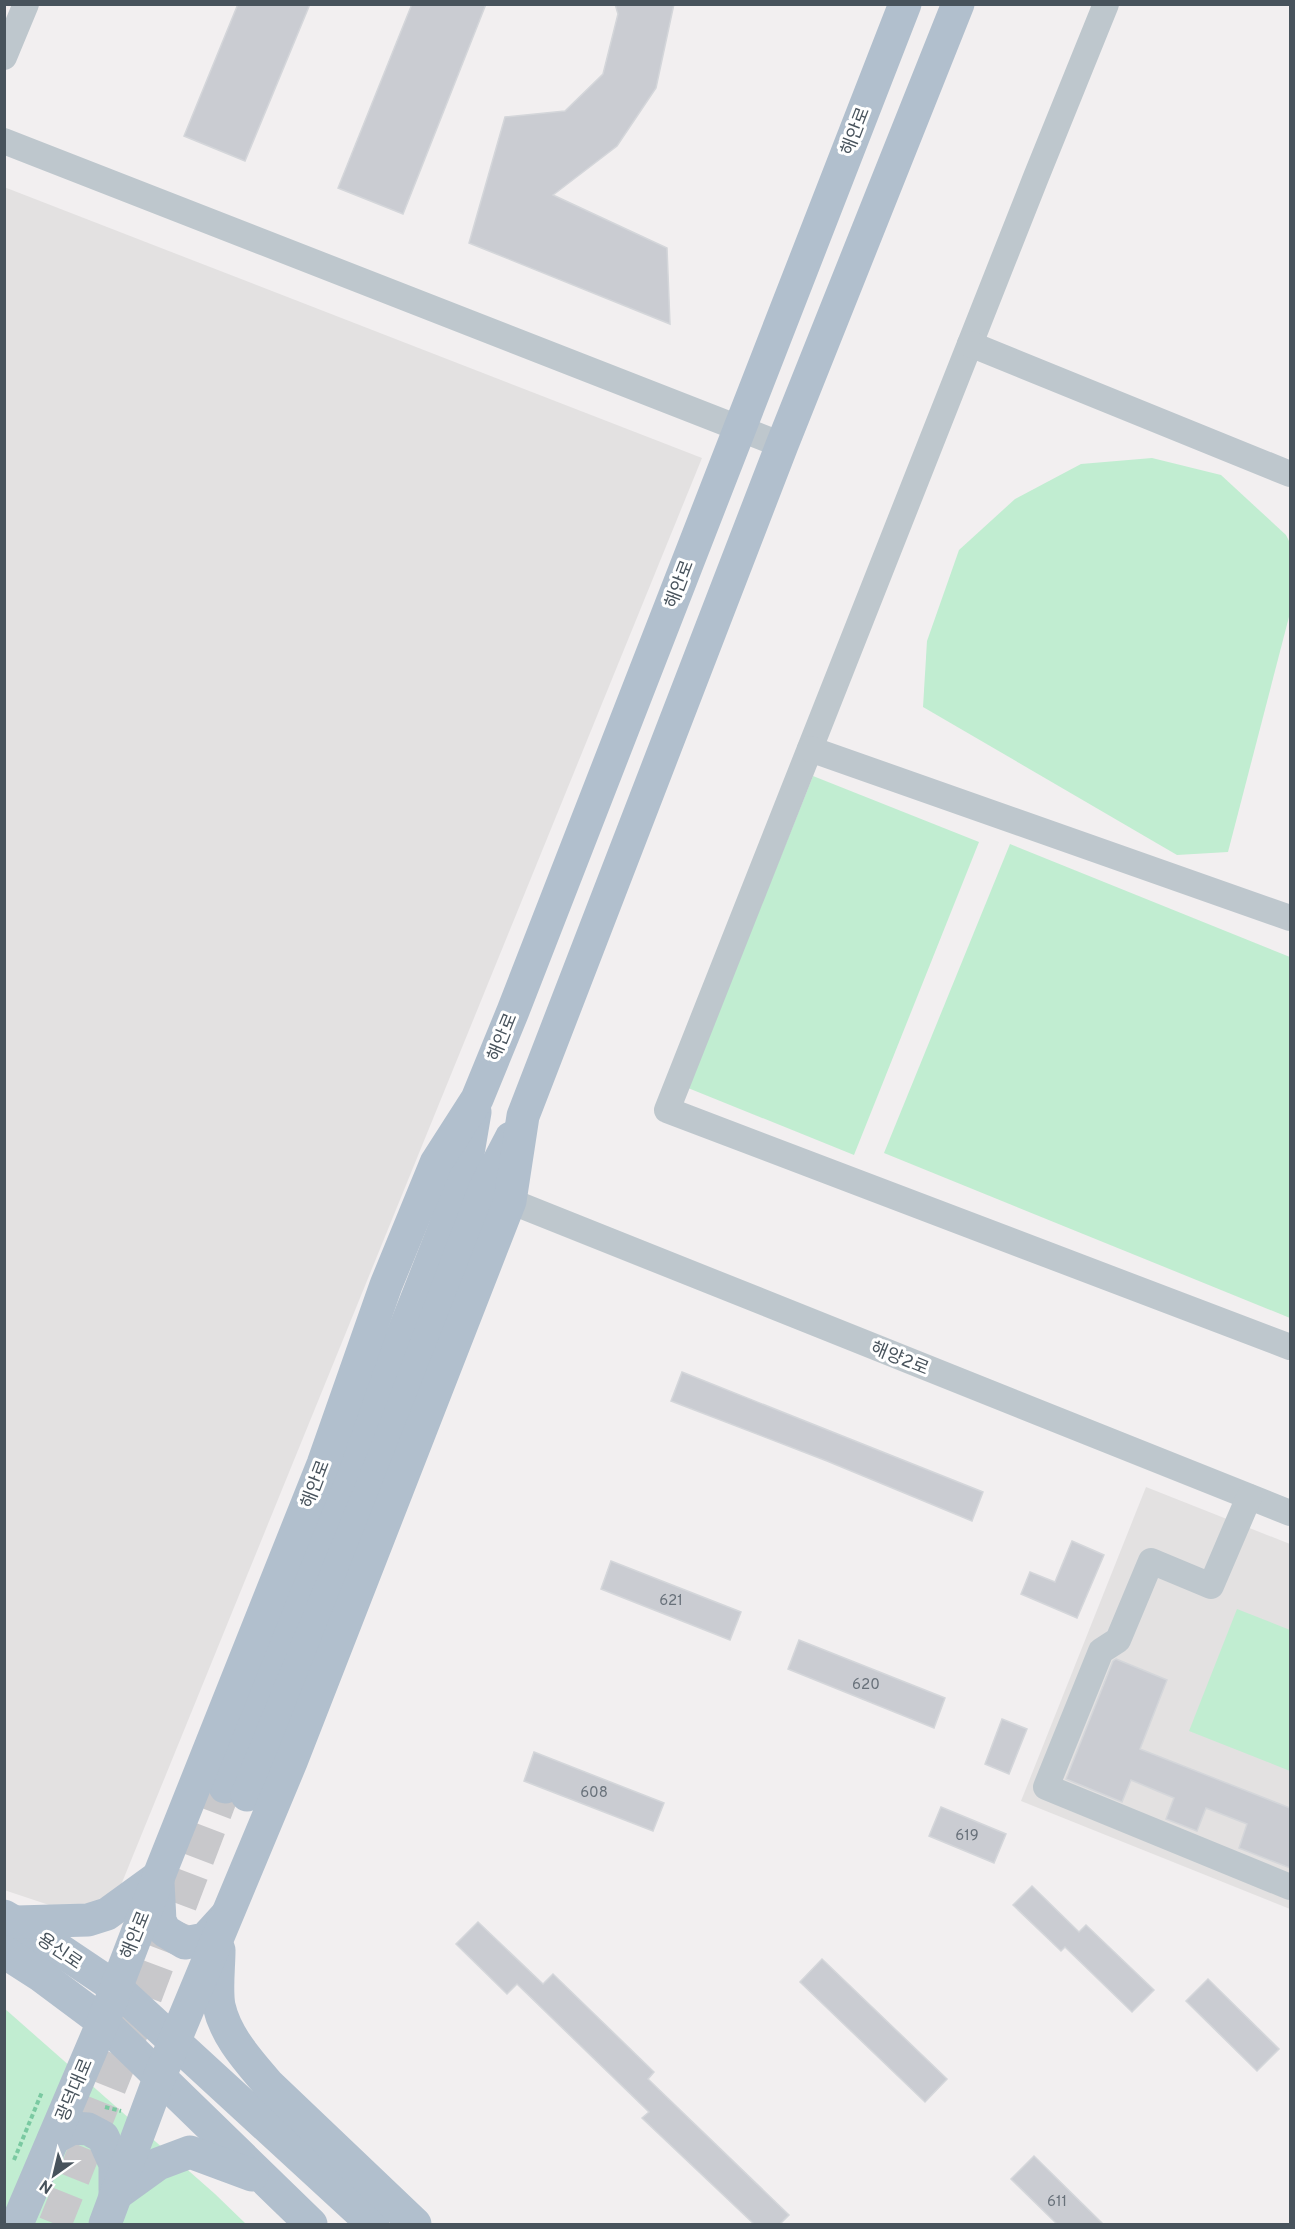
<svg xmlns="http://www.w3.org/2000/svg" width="1295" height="2229" viewBox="0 0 1295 2229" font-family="Overpass,'Noto Sans KR',sans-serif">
<rect width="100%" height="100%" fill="#f2eff0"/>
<g fill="#e3e1e1">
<path d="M4,187L702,458L119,1890L104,1902L64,1910L4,1890Z"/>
<path d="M1146,1487L1290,1544V1909L1021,1801Z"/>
</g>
<g fill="#c1edd1">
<path d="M1152,458L1221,475L1286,535L1290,543V613L1228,852L1177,855L923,707L927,641L959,550L1015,499L1081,464Z"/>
<path d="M813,776L979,842L854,1155L688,1088Z"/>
<path d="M1010,844L1290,957V1318L884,1153Z"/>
<path d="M1237,1609L1290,1630V1771L1189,1731Z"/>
<path d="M4,2008L215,2194L246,2224H5Z"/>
</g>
<g fill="#caccd2" stroke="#d4d6da" stroke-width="1.5">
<path d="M238,4H310L245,161L184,136Z"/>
<path d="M412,4H486L403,214L338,188Z"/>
<path d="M615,4H674L656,88L617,146L553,195L667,248L670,324L469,243L505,117L565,111L603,74L618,14Z"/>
<path d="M682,1372L983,1492L972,1521L827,1461L671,1401Z"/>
<path d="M1072,1541L1104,1555L1077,1618L1021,1594L1030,1572L1055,1582Z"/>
<path d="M611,1561L741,1612L730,1640L601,1589Z"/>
<path d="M799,1640L945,1698L934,1728L788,1669Z"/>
<path d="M1116,1659L1167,1680L1140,1749L1290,1808V1868L1239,1848L1247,1824L1206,1808L1197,1831L1166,1819L1174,1798L1131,1780L1122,1802L1066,1779L1113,1661Z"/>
<path d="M1002,1719L1027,1729L1009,1774L985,1764Z"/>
<path d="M534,1752L664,1803L653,1831L524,1781Z"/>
<path d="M941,1807L1006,1834L994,1863L929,1836Z"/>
<path d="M1032,1886L1079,1932L1086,1925L1154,1990L1132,2012L1065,1947L1061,1951L1013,1905Z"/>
<path d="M478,1922L543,1984L553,1974L654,2072L648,2079L789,2215L780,2224H754L642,2118L649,2112L517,1984L507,1994L456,1944Z"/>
<path d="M822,1959L947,2079L925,2102L800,1982Z"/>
<path d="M1208,1979L1279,2049L1257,2071L1186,2001Z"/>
<path d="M1034,2156L1103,2224H1057L1011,2179Z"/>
</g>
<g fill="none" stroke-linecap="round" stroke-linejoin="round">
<path stroke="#c8c8cb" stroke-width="33" stroke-dasharray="33 16" stroke-linecap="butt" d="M55,2224L137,2019L225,1787"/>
<g stroke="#7ac9a1" stroke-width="4" stroke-dasharray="4.5 3" stroke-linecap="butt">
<path d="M105,2107L121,2111"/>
<path d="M14,2160L42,2092"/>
</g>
<g stroke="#bec7cd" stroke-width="26">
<path d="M1106,4L1036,177L667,1110L1290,1347"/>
<path d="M4,57L26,4"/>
<path d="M4,141L782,445"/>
<path d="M970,344L1290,474"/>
<path d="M810,749L1290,918"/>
<path d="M510,1201L1290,1513"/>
<path d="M1249,1497L1211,1586L1151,1561L1118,1640L1101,1651L1046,1787L1290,1887"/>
</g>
<g stroke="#b1bfcd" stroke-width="33">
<path d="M225,1787L443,1232L465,1171L475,1112"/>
<path d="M247,1795L383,1459L485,1188L511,1138"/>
<path d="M158,1882L160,1921L165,1931L185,1943L205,1939L226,1916"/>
<path d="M4,1916L42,1938L115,1987L373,2224"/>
<path d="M17,1922L88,1920L107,1914L158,1877"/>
<path d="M219,1950C219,1968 216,1989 219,2006C226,2037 248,2060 268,2084L415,2224"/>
<path d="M4,1952L40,1975L103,2022L311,2224"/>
<path d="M54,2138L73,2128L88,2129L103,2137L115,2164V2190"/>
<path d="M115,2195L158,2164L190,2152L252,2175"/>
<path d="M17,2224L103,2022L162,1868L323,1464L386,1285L436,1163L477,1099L513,1011L905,4"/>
<path d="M105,2224L160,2076L291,1762L510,1201L523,1116L782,445L958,4"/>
</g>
</g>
<g text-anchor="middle" stroke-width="6" stroke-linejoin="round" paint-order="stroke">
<g font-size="15" fill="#68717a">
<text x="671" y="1605">621</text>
<text x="866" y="1689">620</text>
<text x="594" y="1797">608</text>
<text x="967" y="1840">619</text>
<text x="1057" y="2206">611</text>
</g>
<g font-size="18" fill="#48535c" stroke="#fff">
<text transform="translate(855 131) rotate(-69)" y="6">해안로</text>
<text transform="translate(679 584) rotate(-69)" y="6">해안로</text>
<text transform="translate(502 1037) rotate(-68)" y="6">해안로</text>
<text transform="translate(900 1358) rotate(22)" y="6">해양2로</text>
<text transform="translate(315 1484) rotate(-69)" y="6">해안로</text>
<text transform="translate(135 1935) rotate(-68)" y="6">해안로</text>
<text transform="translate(60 1951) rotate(34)" y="6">용신로</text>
<text transform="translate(74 2090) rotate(-67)" y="6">광덕대로</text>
</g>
</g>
<rect width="1295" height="2229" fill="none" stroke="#48535c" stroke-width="12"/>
<g transform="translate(54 2175) rotate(214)" stroke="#ffffff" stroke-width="4.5" paint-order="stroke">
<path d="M0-4.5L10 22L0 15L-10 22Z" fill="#48535c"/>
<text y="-9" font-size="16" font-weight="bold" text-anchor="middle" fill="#48535c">N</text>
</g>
</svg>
